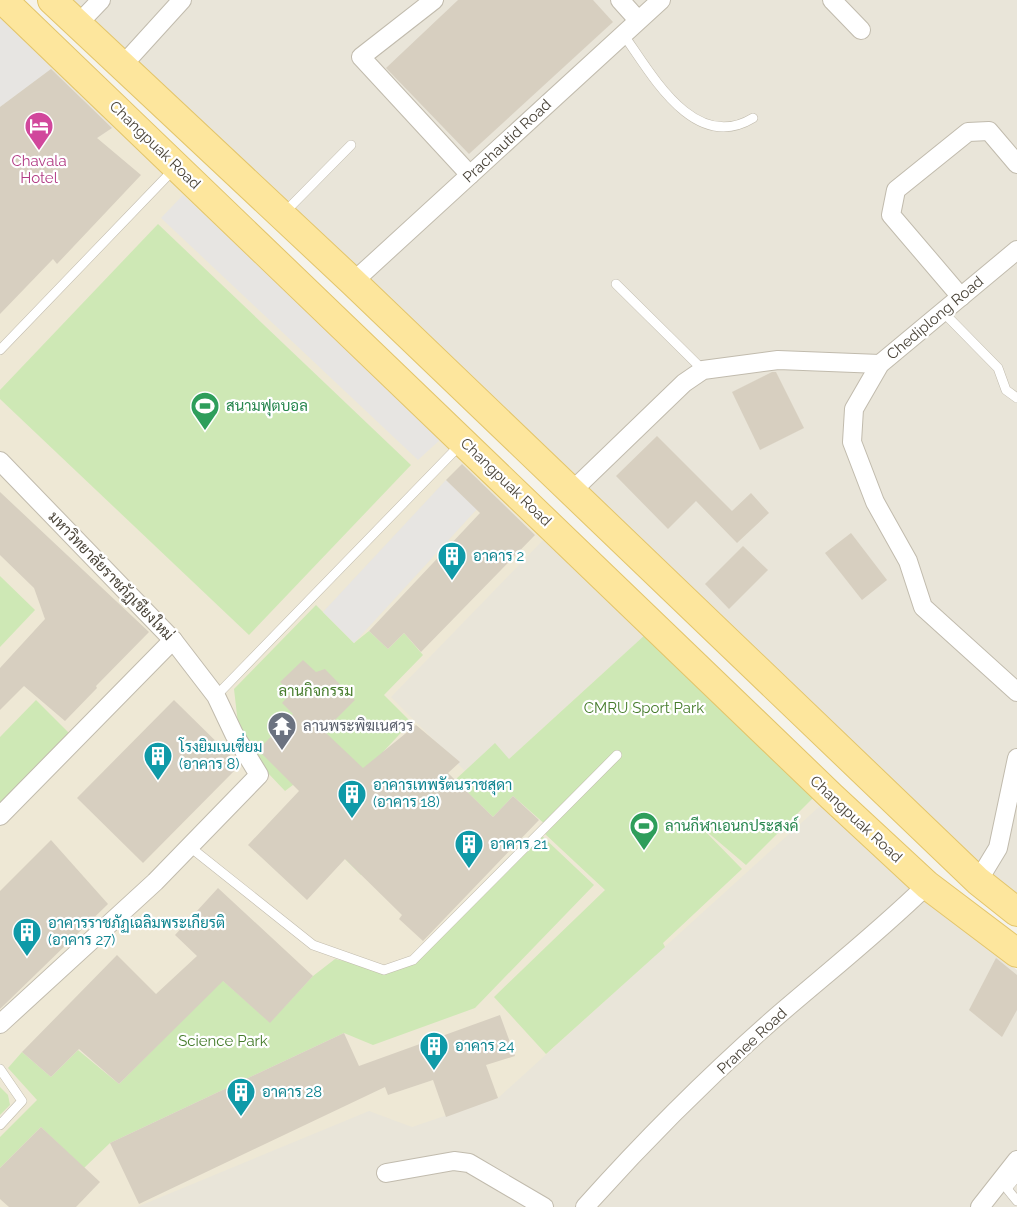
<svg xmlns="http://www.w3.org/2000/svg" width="1017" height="1207" viewBox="0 0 1017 1207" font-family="Raleway,Sarabun,sans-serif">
<rect width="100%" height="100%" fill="#f5f3eb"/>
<g fill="#e9e5d9">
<path d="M71,0H1017V894L958,848Z"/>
<path d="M0,16L900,878L1017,970V1207H0Z"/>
</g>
<path fill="#eee8d5" d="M120,122L548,535L391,697L466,772L509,759L646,634L831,796L498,1098L412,1127L369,1111L137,1207H0V188L22,191Z"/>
<g fill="#cee8b5">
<path d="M158,224L411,465L249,635L0,399V390Z"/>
<path d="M0,576L35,610L0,647Z"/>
<path d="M316,605L354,643L369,631L388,649L404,633L423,655L384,695L411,722L383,752L438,798L361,875L345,859L399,802L322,763L285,791L267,772L238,724L234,689Z"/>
<path d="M646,634L815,796L746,865L699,825L742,869L663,943L665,947L546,1054L494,997L605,890L545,834L619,757L547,826L513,796L493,817L455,780L495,743L509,759Z"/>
<path d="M36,700L72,736L0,809V737Z"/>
<path d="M539,833L594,885L475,1008L373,1045L344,1033L110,1143L84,1168L41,1127L0,1168V1137L37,1100L8,1068L22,1052L51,1077L78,1050L119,1084L222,980L270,1022L313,976L335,959L384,970L413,960Z"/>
<path d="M0,1087L8,1095L10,1105L0,1115Z"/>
</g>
<g fill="#e7e5e2">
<path d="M0,8L58,64L0,107Z"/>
<path d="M183,195L442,438L418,460L161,218Z"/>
<path d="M446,480L477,509L354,643L323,612Z"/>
</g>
<g fill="#d7cfc0">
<path d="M458,0H593L613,22L469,154L386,68Z"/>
<path d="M51,69L112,128L97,138L141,175L57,264L53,259L0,314V107Z"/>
<path d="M772,372H776L804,428L760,450L732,392Z"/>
<path d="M657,436L732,511L751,493L769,513L737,543L696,501L668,529L616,476Z"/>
<path d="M462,464L535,535L421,652L404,633L388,649L369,631L480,513L446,480Z"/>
<path d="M0,492L149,632L96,686L97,688L65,721L24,686L0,710V668L45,619L34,588L0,555Z"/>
<path d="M851,533L887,580L862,600L825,553Z"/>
<path d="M743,546L768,570L729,609L705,584Z"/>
<path d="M303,660L316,672L325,669L355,700L324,731L363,768L416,725L460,762L448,773L493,817L513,796L539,820L423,941L399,919L402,915L345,859L307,900L248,845L299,791L258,750L293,714L282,703L291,693L280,682Z"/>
<path d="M174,700L240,765L143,863L77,798Z"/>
<path d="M51,840L108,904L0,1009V891Z"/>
<path d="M218,888L313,976L270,1023L223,981L119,1084L79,1049L51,1077L22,1052L117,955L156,994L197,956L175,935Z"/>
<path d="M996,958L1017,975V1010L1002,1037L969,1010Z"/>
<path d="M500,1015L515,1056L486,1065L498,1098L446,1117L433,1080L388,1095L385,1087L139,1204L110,1143L344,1033L359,1066Z"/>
<path d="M41,1127L100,1182L76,1207H9L0,1199V1168Z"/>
</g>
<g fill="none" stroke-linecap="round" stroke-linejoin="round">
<g stroke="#c1bbad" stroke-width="10">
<g id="service">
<path d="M623,34C651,73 694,154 753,118"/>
<path d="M283,214L351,145"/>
<path d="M616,284L703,370"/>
<path d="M943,312L998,368L1006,390L1017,398"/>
<path d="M0,350L175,168"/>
<path d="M216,696L460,445"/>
<path d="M190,847L313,945L384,970L413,960L617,755"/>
<path d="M0,1069L22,1101L0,1125"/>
<path d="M1017,1177L1009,1186L1008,1190L1017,1201"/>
</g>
</g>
<g stroke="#c1bbad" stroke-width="20">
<g id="minor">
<path d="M434,0L361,57L470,175"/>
<path d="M620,0L638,20"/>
<path d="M832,0L861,30"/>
<path d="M77,25L101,0"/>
<path d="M122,66L182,0"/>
<path d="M1017,250L880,364L854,409L852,442L875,502L908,561L923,607L1017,692"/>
<path d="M353,282L661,0"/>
<path d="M961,297L891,215L896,190L968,132L989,131L1017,164"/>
<path d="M0,461L173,640L216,696L234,734L259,775L155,882L0,1024"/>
<path d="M571,492L684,383L703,370L778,360L880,364"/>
<path d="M0,816L173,640"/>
<path d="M978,881L998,848L1017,758"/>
<path d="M386,1173L454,1161L469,1163L544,1207"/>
<path d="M585,1207C643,1142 710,1075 776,1017C827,973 879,932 927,885"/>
<path d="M980,1207L1017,1160"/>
</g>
</g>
<g stroke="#e3c56b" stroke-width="30">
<g id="primary">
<path d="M3,0L831,796L927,885L1017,953"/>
<path d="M52,0L353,282L978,881L1017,912"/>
</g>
</g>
<use href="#service" stroke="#fff" stroke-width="9"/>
<use href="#minor" stroke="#fff" stroke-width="18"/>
<use href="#primary" stroke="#fde69d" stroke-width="28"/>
</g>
<defs>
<g id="hotel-pin" transform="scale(1.5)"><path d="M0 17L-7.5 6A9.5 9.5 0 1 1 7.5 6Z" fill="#d1479c" stroke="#fff"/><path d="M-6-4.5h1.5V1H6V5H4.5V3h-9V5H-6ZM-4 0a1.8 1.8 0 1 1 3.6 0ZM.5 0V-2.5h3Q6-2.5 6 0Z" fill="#fff"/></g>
<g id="stadium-pin" transform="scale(1.5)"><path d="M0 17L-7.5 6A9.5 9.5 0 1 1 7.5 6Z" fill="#2e9e5b" stroke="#fff"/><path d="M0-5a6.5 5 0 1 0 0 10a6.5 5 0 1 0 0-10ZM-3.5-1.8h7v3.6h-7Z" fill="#fff"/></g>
<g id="building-pin" transform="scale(1.5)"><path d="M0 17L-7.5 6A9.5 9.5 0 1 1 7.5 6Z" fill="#0f9aa8" stroke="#fff"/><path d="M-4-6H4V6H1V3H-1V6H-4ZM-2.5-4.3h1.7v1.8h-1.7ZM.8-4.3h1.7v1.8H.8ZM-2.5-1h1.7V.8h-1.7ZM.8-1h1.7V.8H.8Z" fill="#fff"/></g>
<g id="temple-pin" transform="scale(1.5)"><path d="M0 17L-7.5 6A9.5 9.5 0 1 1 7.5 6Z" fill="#6b7280" stroke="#fff"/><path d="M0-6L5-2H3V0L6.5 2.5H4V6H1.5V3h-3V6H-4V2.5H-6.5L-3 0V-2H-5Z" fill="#fff"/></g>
</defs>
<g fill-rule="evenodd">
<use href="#hotel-pin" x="39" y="126"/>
<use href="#stadium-pin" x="205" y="406"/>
<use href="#building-pin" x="452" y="556"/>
<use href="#temple-pin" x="282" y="726"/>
<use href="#building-pin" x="158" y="756"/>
<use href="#building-pin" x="352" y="794"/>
<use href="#stadium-pin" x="644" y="826"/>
<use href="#building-pin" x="469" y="844"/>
<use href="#building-pin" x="27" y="932"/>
<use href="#building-pin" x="434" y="1046"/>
<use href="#building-pin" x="241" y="1092"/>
</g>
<g text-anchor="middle" stroke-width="4.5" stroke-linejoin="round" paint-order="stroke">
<g font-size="15" fill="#4a4439" stroke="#fff">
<text transform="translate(507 141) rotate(-43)" y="5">Prachautid Road</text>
<text transform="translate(155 145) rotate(44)" y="5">Changpuak Road</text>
<text transform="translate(935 318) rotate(-40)" y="5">Chediplong Road</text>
<text transform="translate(506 482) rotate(44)" y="5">Changpuak Road</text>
<text transform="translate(111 576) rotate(46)" y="5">มหาวิทยาลัยราชภัฏเชียงใหม่</text>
<text transform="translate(856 819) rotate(43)" y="5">Changpuak Road</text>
<text transform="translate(752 1041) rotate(-43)" y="5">Pranee Road</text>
</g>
<g font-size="15" fill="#b23c85" stroke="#fff">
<text x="39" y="166">Chavala<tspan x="39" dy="17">Hotel</tspan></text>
</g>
<g font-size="15" fill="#27864d" stroke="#fff" text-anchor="start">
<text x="226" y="411">สนามฟุตบอล</text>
<text x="665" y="831">ลานกีฬาเอนกประสงค์</text>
</g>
<g font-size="15" fill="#0d838f" stroke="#fff" text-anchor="start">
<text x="473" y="561">อาคาร 2</text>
<text x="179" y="752">โรงยิมเนเซี่ยม<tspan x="179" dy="17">(อาคาร 8)</tspan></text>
<text x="373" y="790">อาคารเทพรัตนราชสุดา<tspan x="373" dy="17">(อาคาร 18)</tspan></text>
<text x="490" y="849">อาคาร 21</text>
<text x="48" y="928">อาคารราชภัฏเฉลิมพระเกียรติ<tspan x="48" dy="17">(อาคาร 27)</tspan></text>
<text x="455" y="1051">อาคาร 24</text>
<text x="262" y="1097">อาคาร 28</text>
</g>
<g font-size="15" fill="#467c2c" stroke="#fff">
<text x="316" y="696">ลานกิจกรรม</text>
<text x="644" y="713">CMRU Sport Park</text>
<text x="223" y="1046">Science Park</text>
</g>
<g font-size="15" fill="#5b616d" stroke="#fff" text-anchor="start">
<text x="303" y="731">ลานพระพิฆเนศวร</text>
</g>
</g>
</svg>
